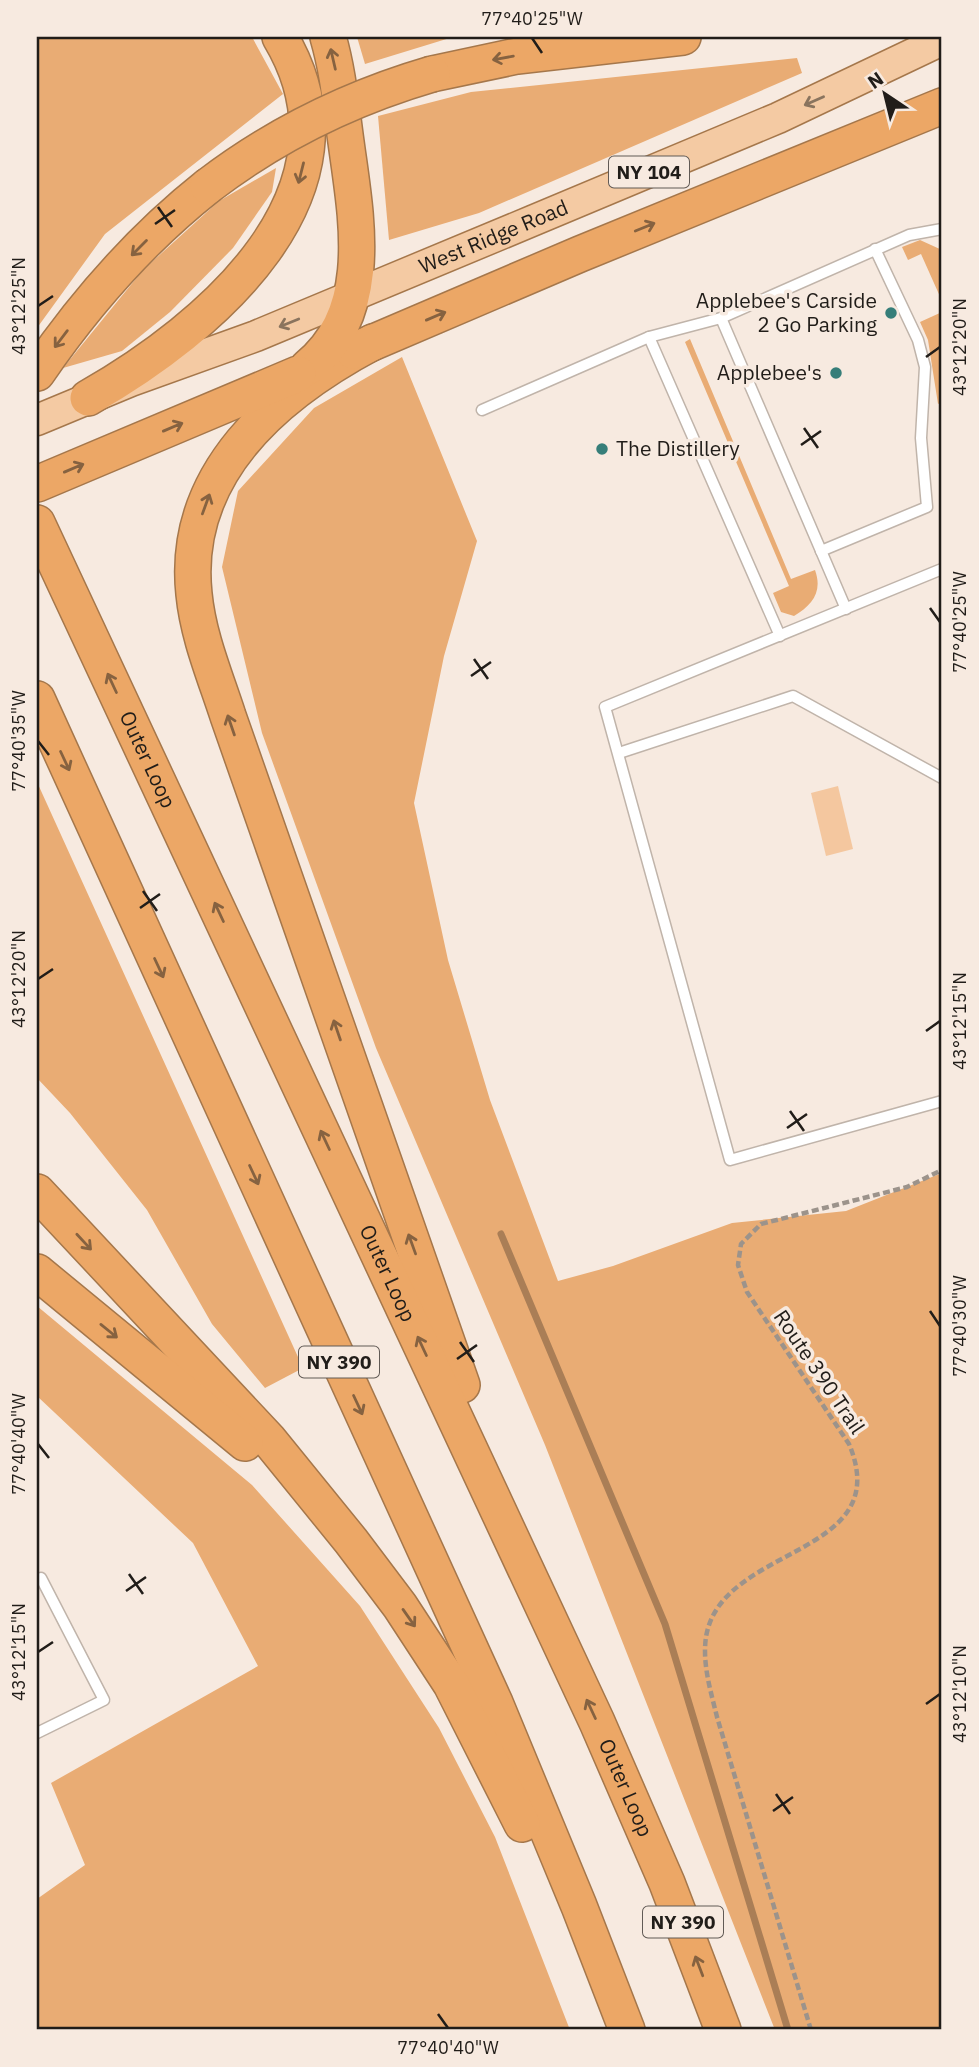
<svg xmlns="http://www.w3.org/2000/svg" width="979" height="2067" viewBox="0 0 979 2067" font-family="'IBM Plex Sans',sans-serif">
<rect width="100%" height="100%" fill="#f7eae0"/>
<path fill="#f4c79f" d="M838,786L853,849L826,856L811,793Z"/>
<g fill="#e9ac74">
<path d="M37,37H252L283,94L105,234L37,328Z"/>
<path d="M357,37H453L365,64Z"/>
<path d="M797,58L802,73L479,213L389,240L378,116L471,92Z"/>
<path d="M276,168L272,192L233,248L170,312L122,351L63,368L143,270L219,201Z"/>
<path d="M920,240L942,250V301L921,254L908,260L902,247Z"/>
<path d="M942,312V402L938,404L928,340L920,322Z"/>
<path d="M690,339L791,579L815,570C823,592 812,605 794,616L781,612L773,593L789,586L685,342Z"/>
<path d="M402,357L477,541L444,656L414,803L448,960L490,1100L558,1281L613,1266L732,1223L846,1211L942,1173V2030H775L545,1445L376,1048L262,733L222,567L238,491L314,408Z"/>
<path d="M37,782L303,1368L265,1388L212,1324L147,1210L70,1113L37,1078Z"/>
<path d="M37,1306L252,1485L360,1606L439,1728L495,1837L570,2030H37V1899L85,1865L51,1783L258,1666L193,1543L37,1396Z"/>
</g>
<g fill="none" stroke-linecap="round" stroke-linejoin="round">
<path stroke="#aa7e56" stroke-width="7" d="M501,1234L665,1624L788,2030"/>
<g stroke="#c0b4aa" stroke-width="13">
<g id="lane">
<path d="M721,318L846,609"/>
<path d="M649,337L780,636"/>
<path d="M482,410L649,337L721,318L909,235L942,229"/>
<path d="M821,551L927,507L921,438L925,367L918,340L875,249"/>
<path d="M942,569L605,707L730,1160L942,1101"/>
<path d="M619,753L793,696L942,778"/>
<path d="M37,1580L41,1578L104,1700L37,1733"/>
</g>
</g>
<g stroke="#a5774b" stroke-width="33">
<g id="primary">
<path id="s1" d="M37,420L131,381L256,336L532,221L778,118L942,40"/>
</g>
</g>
<g stroke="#a5774b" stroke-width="38">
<g id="highway">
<path d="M432,74L517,56L683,37"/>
<path d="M373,342C277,393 181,473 194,594C198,636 215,676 228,716L462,1385"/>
<path d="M353,351L580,254L942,106"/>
<path d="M308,367C376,312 356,216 346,142C341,106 338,71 328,37"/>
<path d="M37,373C85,303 141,239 208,186"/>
<path d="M88,398C209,329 373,192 280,37"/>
<path d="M37,484L298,374"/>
<path id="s2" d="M37,523L597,1722L667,1883L723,2030"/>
<path d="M37,699L495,1703L579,1906L627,2030"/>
<path d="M37,1192L269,1440L351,1541L400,1606L451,1684L522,1824"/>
<path d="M37,1272L245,1443"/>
</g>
</g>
<path stroke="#9c938b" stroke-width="4.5" stroke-dasharray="7 3.5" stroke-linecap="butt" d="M811,2030L717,1717C711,1692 702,1664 706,1637C721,1544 897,1558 849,1444L747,1292L738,1265L741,1244L761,1224L907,1187L942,1170"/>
<use href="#lane" stroke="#fff" stroke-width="10"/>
<use href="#primary" stroke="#f4caa3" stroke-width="30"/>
<use href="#highway" stroke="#eca766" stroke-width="35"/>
<g stroke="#a5774b" stroke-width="38" stroke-linecap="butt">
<path id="highway-bridge" d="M208,186C276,134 350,98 432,74"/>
</g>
<use href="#highway-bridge" stroke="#eca766" stroke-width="35"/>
</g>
<defs><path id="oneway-shaft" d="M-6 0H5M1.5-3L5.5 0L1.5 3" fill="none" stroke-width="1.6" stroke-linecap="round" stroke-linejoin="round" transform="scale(1.75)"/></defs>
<g stroke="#866240">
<use href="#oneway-shaft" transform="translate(503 58) rotate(170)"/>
<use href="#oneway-shaft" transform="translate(333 59) rotate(-103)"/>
<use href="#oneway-shaft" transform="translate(301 173) rotate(104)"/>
<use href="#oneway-shaft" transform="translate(645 227) rotate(-22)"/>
<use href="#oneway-shaft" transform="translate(139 248) rotate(135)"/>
<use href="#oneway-shaft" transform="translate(436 316) rotate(-23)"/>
<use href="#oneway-shaft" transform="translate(61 339) rotate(127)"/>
<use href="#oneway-shaft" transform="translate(173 427) rotate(-23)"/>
<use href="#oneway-shaft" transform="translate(74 468) rotate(-23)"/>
<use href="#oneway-shaft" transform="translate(206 504) rotate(-70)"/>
<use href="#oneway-shaft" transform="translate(112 683) rotate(-115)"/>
<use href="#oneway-shaft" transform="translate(231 725) rotate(-109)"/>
<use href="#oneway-shaft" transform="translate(65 761) rotate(65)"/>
<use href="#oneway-shaft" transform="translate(219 912) rotate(-115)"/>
<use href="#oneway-shaft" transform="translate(159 968) rotate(65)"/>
<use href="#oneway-shaft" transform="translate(337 1030) rotate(-109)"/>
<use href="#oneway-shaft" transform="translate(325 1140) rotate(-115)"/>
<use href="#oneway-shaft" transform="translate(254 1175) rotate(65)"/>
<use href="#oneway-shaft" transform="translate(84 1242) rotate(47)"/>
<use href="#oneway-shaft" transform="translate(412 1244) rotate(-110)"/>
<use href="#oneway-shaft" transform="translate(109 1331) rotate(39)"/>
<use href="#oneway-shaft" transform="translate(422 1346) rotate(-115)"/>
<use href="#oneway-shaft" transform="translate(358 1405) rotate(65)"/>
<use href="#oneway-shaft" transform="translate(409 1618) rotate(55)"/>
<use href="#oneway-shaft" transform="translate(591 1709) rotate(-115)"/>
<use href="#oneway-shaft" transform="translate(699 1966) rotate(-111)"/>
</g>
<g stroke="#8a745e">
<use href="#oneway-shaft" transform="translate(814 101) rotate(156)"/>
<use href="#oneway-shaft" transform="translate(289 323) rotate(158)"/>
</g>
<path fill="none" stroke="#211d19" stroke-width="2.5" d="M532,38L542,53M158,207L172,227M155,224L175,210M38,306L53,296M926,357L940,347M804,428L818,448M801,445L821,431M930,608L940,622M474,659L488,679M471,676L491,662M38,741L49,755M143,891L157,911M140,908L160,894M38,979L53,969M926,1031L940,1021M790,1111L804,1131M787,1128L807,1114M930,1311L940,1326M460,1342L474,1362M457,1359L477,1345M38,1444L49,1458M129,1574L143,1594M126,1591L146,1577M38,1652L53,1642M926,1704L940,1694M776,1794L790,1814M773,1811L793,1797M438,2014L448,2028"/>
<g fill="#367e79" stroke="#f7eae0" stroke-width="2.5">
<circle cx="891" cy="313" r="7"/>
<circle cx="836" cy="373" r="7"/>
<circle cx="602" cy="449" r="7"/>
</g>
<g text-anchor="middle" stroke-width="7" stroke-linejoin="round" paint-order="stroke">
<g fill="#f7eae0" stroke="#615a55" stroke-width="2">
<rect x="609" y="156.5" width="80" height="31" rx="5"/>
<rect x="299" y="1346.5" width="80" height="31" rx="5"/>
<rect x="643" y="1906.5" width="80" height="31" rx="5"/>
</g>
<g font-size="19" font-weight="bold" fill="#211d19">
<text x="649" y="179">NY 104</text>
<text x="339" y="1369">NY 390</text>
<text x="683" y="1929">NY 390</text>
</g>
<g font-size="21" fill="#211d19" stroke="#f7eae0">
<text dy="7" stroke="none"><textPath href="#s1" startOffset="492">West Ridge Road</textPath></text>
<text dy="7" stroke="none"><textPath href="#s2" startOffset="261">Outer Loop</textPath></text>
<text dy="7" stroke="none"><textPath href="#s2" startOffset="828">Outer Loop</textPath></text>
<text transform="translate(819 1372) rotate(56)" y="7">Route 390 Trail</text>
<text dy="7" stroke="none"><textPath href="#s2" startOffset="1395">Outer Loop</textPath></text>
</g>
<g font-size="21" fill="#211d19" stroke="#f7eae0" text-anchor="end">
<text x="877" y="308">Applebee's Carside<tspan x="877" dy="24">2 Go Parking</tspan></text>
<text x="822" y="380">Applebee's</text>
<text x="616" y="456" text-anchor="start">The Distillery</text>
</g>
</g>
<rect width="979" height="2067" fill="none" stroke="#f7eae0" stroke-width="77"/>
<g transform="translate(885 94) rotate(325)" stroke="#f7eae0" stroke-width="5" paint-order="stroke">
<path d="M0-5L12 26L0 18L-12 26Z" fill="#211d19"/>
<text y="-10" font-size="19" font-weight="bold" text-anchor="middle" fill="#211d19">N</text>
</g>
<rect x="38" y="38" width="902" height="1990" fill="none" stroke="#211d19" stroke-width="2.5"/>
<g font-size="18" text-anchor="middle" fill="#211d19">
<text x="532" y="25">77°40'25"W</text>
<text transform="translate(19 306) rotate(-90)" y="6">43°12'25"N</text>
<text transform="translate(960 347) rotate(-90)" y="6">43°12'20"N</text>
<text transform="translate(960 622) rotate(-90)" y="6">77°40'25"W</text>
<text transform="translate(19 741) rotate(-90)" y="6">77°40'35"W</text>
<text transform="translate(19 979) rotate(-90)" y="6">43°12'20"N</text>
<text transform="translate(960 1021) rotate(-90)" y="6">43°12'15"N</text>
<text transform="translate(960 1326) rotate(-90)" y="6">77°40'30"W</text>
<text transform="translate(19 1444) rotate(-90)" y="6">77°40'40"W</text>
<text transform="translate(19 1652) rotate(-90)" y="6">43°12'15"N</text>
<text transform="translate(960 1694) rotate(-90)" y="6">43°12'10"N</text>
<text x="448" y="2054">77°40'40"W</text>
</g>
</svg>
